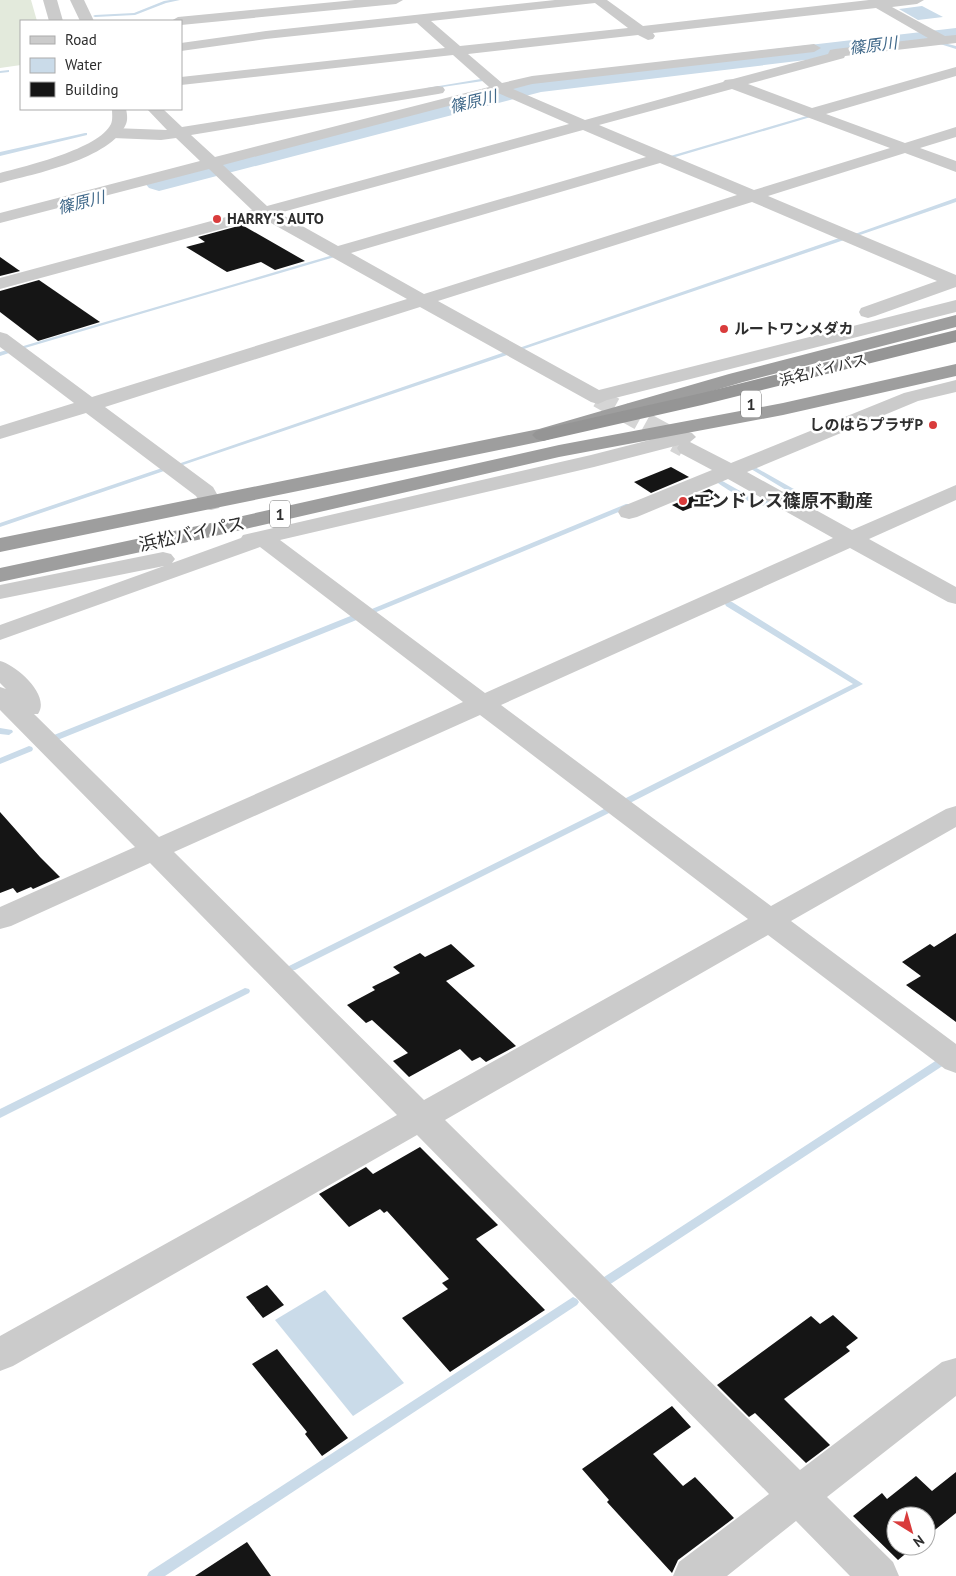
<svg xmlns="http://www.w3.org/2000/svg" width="956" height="1576" viewBox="0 0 956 1576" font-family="'PT Sans','Noto Sans JP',sans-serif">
<rect width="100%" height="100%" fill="#fff"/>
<path fill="#e3eadc" d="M0,0H31L37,21H21V65L0,68Z"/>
<g fill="#cadbe9">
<path d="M922,6L943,17L918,20L899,9Z"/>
<path d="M325,1290L404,1383L353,1416L275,1320Z"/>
</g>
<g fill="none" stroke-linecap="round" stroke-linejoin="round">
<g fill="#cadbe9" fill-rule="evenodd">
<path d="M170,0H180L166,3L135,15L95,17L93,16L95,15L134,13L164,1Z"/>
<path d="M940,42L956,46V49L940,44Z"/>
<path d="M9,70V72L0,73V71Z"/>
<path d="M481,79L483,80V81L429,89L427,88Z"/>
<path d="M810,115L814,116L672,158L667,157Z"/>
<path d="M85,133H87V135L0,156V152Z"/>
<path d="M956,198V202L857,236L852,235Z"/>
<path d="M845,236L847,237V239L521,350L516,349Z"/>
<path d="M333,255L338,256L25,348L20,347Z"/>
<path d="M7,350L9,351V353L0,356V352Z"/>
<path d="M508,351L511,353L510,354L180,466H176L175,465Z"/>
<path d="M753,466L792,488L794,489L791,498L789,499L785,497L786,490L751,469L750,468Z"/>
<path d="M165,467L167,468V470L0,527V523Z"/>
<path d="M717,478L758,501H775L779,503C761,514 730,491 715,481V479Z"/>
<path d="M626,504H632L633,506L374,613H368L367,611Z"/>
<path d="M726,602H732L863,684L630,803H624L623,801L624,799L853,684L726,606L725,604Z"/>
<path d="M353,615H359L360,617L359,619L60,739L57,740L53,737L54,735Z"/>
<path d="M0,728L12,730L13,732L9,735L0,734Z"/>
<path d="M29,746L32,747L33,749L32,751L0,764V758Z"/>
<path d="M608,807L612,810L611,812L295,970H289L287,968L289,966Z"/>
<path d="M245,988L249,989L250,991L249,993L0,1118V1109Z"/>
<path d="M940,1058L944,1059L945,1062L944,1065L609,1285L605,1287L601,1285L599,1282L601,1279Z"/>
<path d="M573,1297L577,1299L579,1302L577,1305L165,1576H147L149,1572Z"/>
</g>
<path fill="#cadbe9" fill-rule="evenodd" d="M956,28V42L541,92L159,191L149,188L144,182L149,176L540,76Z"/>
</g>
<g fill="#151515">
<path d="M242,225L305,261L275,270L261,262L227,272L186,247L205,242L198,237Z"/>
<path d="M0,257L20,271L0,276Z"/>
<path d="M39,280L100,322L38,341L0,312V291Z"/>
<path d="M671,467L689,477L651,493L634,482Z"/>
<path d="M709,489L721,496L683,511L672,505Z"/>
<path d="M0,812L40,857L60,877L33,889L31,887L17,893L13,888L0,893Z"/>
<path d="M956,933V1022L906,985L921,976L902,962L930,944L934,947Z"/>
<path d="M451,944L475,966L446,981L516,1046L486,1062L480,1057L472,1061L460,1049L409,1077L393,1061L408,1053L372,1020L366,1023L347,1005L375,990L372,987L400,973L393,967L420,953L425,957Z"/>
<path d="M420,1147L498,1225L476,1239L545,1310L450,1372L402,1318L448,1289L442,1283L449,1279L387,1211L384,1213L380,1209L349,1227L319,1194L366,1167L373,1174Z"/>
<path d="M267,1285L284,1305L263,1318L246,1297Z"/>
<path d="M833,1315L858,1338L846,1347L850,1351L784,1399L830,1445L806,1463L755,1413L749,1417L717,1385L811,1316L820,1324Z"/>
<path d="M277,1349L348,1438L322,1456L305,1434L307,1432L252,1364Z"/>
<path d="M672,1406L691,1427L653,1454L683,1486L695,1477L734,1518L678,1560L672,1573L607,1502L609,1500L582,1469Z"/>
<path d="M956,1472V1513L926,1537V1516H896V1546H915L898,1560L853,1516L882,1493L887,1499L916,1476L932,1491Z"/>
<path d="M247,1542L271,1576H195Z"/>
</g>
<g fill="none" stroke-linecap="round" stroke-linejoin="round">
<path stroke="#d5d5d5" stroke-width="19" stroke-dasharray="19 9" stroke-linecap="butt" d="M598,398L647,425"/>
<path stroke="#d5d5d5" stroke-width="23" stroke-dasharray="23 12" stroke-linecap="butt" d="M645,424L685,446"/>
<g fill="#cbcbcb" fill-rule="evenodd">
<path d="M70,0H84L94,21H80Z"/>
<path d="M355,0H403L396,4L181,25V21H171L178,17Z"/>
<path d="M555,0H607L643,26L869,0H924L917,4L892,7L945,36L956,35V43L845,56L844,58L748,84L812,108L956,67V76L826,114L905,143L956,127V137L920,148L956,161V172L905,153L768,196L956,275V287L875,316L868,318L861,316L859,312L861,308L937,281L752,202L438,301L599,390L956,300V312L607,400L598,404L591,402L420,307L105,407L213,487L222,503L219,508L211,510L203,508L196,496L86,413L0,439V426L74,403L0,347V332L7,334L92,397L407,299L262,218L0,289V278L252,210L209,169L0,223V213L200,161L176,138L161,140L113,138L108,136L105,133L108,130L113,128L167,130L147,109H163L182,127L438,86L443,87L445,90L443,93L438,94L191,135L215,157L489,87L453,55L181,85V77L445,48L417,23L266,39L181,51V43L266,31ZM595,3L628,28L460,46L431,21ZM876,8L928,38L835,49L830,50L828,54L733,79L725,80L723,82L585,120L513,89L532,84L814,52L821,48L814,44L532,76L502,83L468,54L638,35L648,40L653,39L655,36L653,33ZM732,89L890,148L754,190L599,125ZM498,93L569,124L267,206L223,165ZM583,130L646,157L338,246L279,213ZM660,163L737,195L424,294L351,253Z"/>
<path d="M956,380V392L918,401L747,472L852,530L956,485V500L869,539L956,587V604L948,602L850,548L501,705L771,906L946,809L956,806V827L791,921L956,1044V1073L945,1069L768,935L445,1120L800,1470L942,1362L956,1358V1396L827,1497L893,1562L899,1576H850L796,1521L727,1576H673L679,1562L769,1494L417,1135L13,1366L0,1371V1336L397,1115L150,863L11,926L0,929V907L135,847L0,710V687L6,689L0,683V661C16,665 51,695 38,714H34L159,837L463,702L260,547L0,640V625L164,566L0,599V585L163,552L171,554L175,559L172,563L241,538L243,535L591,455L685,431L692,433L696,437L690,442L731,463L904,393ZM679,445L677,448L680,453L712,470L621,507L618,512L621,517L629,519L637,517L728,479L833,538L485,693L280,540L594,467ZM480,715L748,919L424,1100L174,852Z"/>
</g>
<g fill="#cbcbcb" fill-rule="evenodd">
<path d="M43,0H57L63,21H49Z"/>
<path d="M112,109H126C127,113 128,120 126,124C111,159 34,174 0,183V173C26,166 99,149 111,124C113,120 112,113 112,109Z"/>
</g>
<g fill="#9e9e9e" fill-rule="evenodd">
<path d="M956,315V327L743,382L543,441L0,552V538L539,429L729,374Z"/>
<path d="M956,364V376L783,415L559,457L202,539L0,582V568L202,525L559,445L783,403Z"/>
</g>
<path fill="#959595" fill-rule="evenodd" d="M956,330V342L702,405L543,441L536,439L532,435L536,431L543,429L702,393Z"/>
</g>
<g fill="#d93c3c" stroke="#fff" stroke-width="2">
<circle cx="217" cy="219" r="5"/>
<circle cx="724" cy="329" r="5"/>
<circle cx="933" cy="425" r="5"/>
<circle cx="683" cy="501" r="5"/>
</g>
<g text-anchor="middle" stroke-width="5" stroke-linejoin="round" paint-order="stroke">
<g font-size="15" font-weight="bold" fill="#2e2e2e" stroke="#fff" text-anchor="start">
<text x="227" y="224">HARRY'S AUTO</text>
<text x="734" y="334">ルートワンメダカ</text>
<text x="923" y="430" text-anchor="end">しのはらプラザP</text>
</g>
<g font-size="15" fill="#2e2e2e" stroke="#fff">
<text transform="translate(823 370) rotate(-14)" y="5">浜名バイパス</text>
</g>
<g font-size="16" font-style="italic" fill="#41698a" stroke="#fff">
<text transform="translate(873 45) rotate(-7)" y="6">篠原川</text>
<text transform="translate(473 101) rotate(-14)" y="6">篠原川</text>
<text transform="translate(81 202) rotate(-14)" y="6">篠原川</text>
</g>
<g fill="#fff" stroke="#6d6d6d" stroke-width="1">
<rect x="741" y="390.5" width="20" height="27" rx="4"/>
<rect x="270" y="500.5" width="20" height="27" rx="4"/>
</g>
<g font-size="16" font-weight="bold" fill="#2e2e2e">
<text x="751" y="410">1</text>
<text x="280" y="520">1</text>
</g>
<g font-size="18" font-weight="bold" fill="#2e2e2e" stroke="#fff" text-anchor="start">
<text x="693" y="507">エンドレス篠原不動産</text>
</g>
<g font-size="18" fill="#2e2e2e" stroke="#fff">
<text transform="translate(192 534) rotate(-12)" y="6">浜松バイパス</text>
</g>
</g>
<rect x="20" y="20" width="162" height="90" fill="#ffffff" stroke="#ababab"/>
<rect x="30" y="36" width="25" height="8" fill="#cbcbcb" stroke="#ababab"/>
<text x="65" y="45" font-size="15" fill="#2e2e2e">Road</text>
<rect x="30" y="58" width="25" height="15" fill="#cadbe9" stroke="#ababab"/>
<text x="65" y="70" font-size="15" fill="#2e2e2e">Water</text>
<rect x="30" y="82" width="25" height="15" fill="#151515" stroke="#ababab"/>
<text x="65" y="95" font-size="15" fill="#2e2e2e">Building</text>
<g transform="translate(911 1531) rotate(143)"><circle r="24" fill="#ffffff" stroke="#ababab"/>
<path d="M0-4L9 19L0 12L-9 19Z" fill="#d93c3c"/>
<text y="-8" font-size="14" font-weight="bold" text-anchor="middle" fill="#2e2e2e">N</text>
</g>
</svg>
